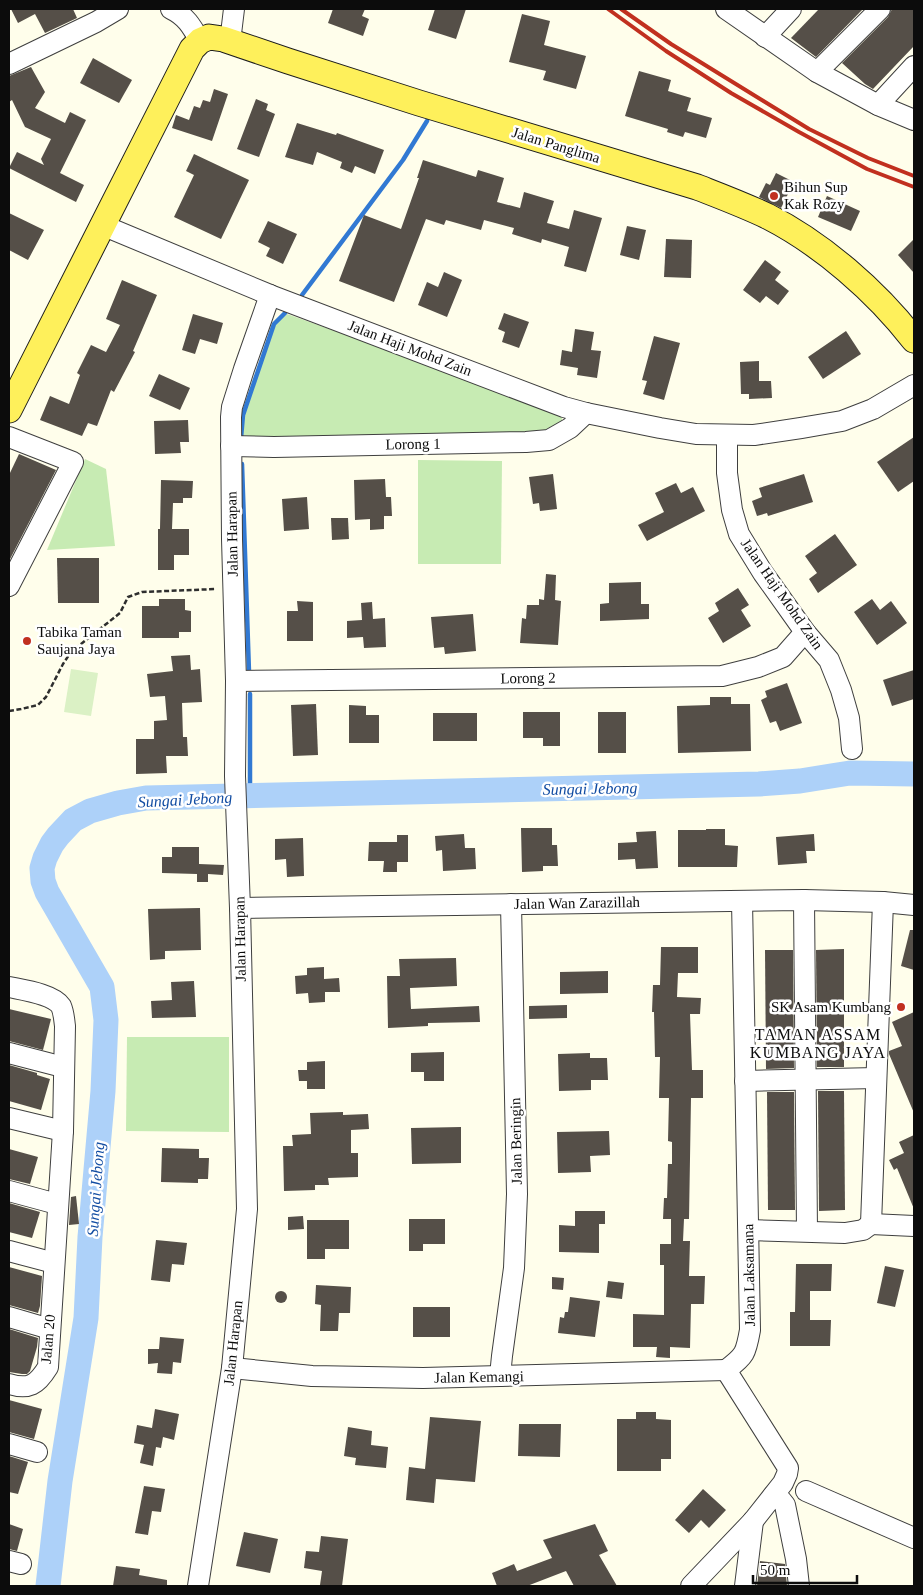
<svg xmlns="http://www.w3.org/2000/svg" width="923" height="1595" viewBox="0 0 923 1595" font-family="'Times New Roman',serif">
<rect width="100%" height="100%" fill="#fffeeb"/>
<g fill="#c7ebb3">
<path d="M287,314L558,410L562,416V421L548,431L537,432L266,438L242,435L244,415L274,325Z"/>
<path d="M85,459L106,469L115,546L47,550Z"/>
<path d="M418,460L502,461L501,564H418Z"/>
<path d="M127,1037H229V1132L126,1131Z"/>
</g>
<path fill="#dbf1c5" d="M71,669L98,673L91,716L64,712Z"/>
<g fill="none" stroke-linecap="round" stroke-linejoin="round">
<g stroke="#3179d3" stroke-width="4.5">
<path d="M302,295L403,160L427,121"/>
<path d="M241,438L243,415L274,324L285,313"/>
<path d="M242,464L249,672"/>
<path d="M250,694V796"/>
</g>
<path stroke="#add1f9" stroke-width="25" d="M48,1586L60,1481L86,1318L90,1237L103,1091L106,1020L102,987L47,892L43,881L42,868L45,858L52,844L58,836L73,820L90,811L118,803L146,798L759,784L800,781L850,773L914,774"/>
</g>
<g fill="#554f48">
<path d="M11,9H73L77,18L45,33L35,14L18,23Z"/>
<path d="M333,9H365L362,16L369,19L363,36L328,23Z"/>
<path d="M435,9H466L456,39L428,30Z"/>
<path d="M819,9H863L816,57L791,38Z"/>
<path d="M892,9H914V46L873,89L865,84L842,63L888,17Z"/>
<path d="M522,14L550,21L544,45L586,56L576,89L543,80L546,71L509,62Z"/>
<path d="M93,58L132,80L119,103L80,83Z"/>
<path d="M31,67L45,92L35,108L65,123L70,112L86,120L60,173L84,185L76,202L9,168L17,152L44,165L41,159L51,139L25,127L12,100L9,102V76Z"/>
<path d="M639,71L671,80L668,91L691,98L687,111L712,118L706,138L685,132L683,137L667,132L668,129L625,116Z"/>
<path d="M214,89L228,94L212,141L172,128L176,115L189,120L194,106L200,108L203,100L210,102Z"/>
<path d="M256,99L268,104L266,110L275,114L259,157L237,149Z"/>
<path d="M297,123L336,135L337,133L384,150L375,174L355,166L352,173L340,168L342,162L317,152L313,165L285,157Z"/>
<path d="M194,154L249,180L221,239L174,217L194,175L186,171Z"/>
<path d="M423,160L476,177L478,170L504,178L497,202L520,208L524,192L554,201L547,223L569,229L574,210L602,218L586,272L564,266L569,247L542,239L541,243L512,234L514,228L484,220L481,230L446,220L444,225L426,219L394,302L339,281L364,215L401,229L419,178H417Z"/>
<path d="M776,173L794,182L781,208L759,197L766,183L770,185Z"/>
<path d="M827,196L860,211L851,231L818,217Z"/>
<path d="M9,213L44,230L28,260L9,250Z"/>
<path d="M268,221L297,234L283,264L266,256L270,248L258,242Z"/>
<path d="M627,226L646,230L639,260L620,255Z"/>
<path d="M666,239L692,240L691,278L664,277Z"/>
<path d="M914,239V273L898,255Z"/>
<path d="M765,260L781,272L775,280L789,291L778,305L766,296L760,303L743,290Z"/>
<path d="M444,272L462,280L447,317L418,305L427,282L438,287Z"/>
<path d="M122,280L157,295L133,351L135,352L114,392L111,390L97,426L88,423L82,436L40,420L50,396L69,404L80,375L77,373L91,345L106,352L120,325L106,319Z"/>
<path d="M504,313L529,322L519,348L502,342L505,332L498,329Z"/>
<path d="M193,314L223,323L217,344L200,339L195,354L182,350Z"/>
<path d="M575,329L594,332L591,350L601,351L597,378L577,375L578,368L560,365L562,350L572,352Z"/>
<path d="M846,331L861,354L823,379L808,357Z"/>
<path d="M654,336L680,343L664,400L643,394L647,381L642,380Z"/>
<path d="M759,361V381H771L772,398L749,399V394H741L740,362Z"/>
<path d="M159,374L190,388L180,410L149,396Z"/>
<path d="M188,420L189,442H180L181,453L155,454L154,421Z"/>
<path d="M914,437V481L898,492L877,462Z"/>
<path d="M19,454L56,470L9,561V475Z"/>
<path d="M553,474L557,509L540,511L539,503L533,504L529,477Z"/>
<path d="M804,474L813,502L768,516L767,513L757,516L752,501L762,497L759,488Z"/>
<path d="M385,479L386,497H391L392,516H384V529L370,530V519L355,520L354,480Z"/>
<path d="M161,480L193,481L192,498H183V503H173L172,529H189V555H174V570H158V529H160Z"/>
<path d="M676,483L681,493L693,487L705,511L647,541L638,525L664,512L655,493Z"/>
<path d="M307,497L309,529L284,531L282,499Z"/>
<path d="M331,518H348L349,539L332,540Z"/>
<path d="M835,534L857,565L818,593L809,579L817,573L805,556Z"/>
<path d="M57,558H99V603H58Z"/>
<path d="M546,574L556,575L555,600L561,601L558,645L520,643L522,618L526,619L527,605H539V599L544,600Z"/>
<path d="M641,582V604H649V619L600,621V604L609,603V583Z"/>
<path d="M738,588L749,605L741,610L751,626L723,643L708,618L719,611L715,603Z"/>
<path d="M159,599H185V610L191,611V632H179V638H142V606H159Z"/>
<path d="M872,599L880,610L891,601L907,623L877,645L854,612Z"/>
<path d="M297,601L313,602V641H287V611H298Z"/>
<path d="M372,602L373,619L385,618L386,647L364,648L363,637L347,638V621L362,620L361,603Z"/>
<path d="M473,614L476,651L445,654L444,647L434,648L431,617Z"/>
<path d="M190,655L191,670L200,669L202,702L182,703L183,737H187L188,756H166L167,773L136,774V739H154V721L167,720L165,696L150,697L147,674L173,671L171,656Z"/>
<path d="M914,670V699L892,706L883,680Z"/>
<path d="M787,683L802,723L780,731L776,721L770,723L761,700L767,697L765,691Z"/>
<path d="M710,697H731V704H750L751,751L678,753L677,706L710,705Z"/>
<path d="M316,704L318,755L293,756L291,705Z"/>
<path d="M349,705L366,706V715H379V743H349Z"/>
<path d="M523,712H560V746H543V738H523Z"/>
<rect x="598" y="712" width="28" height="41"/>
<rect x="433" y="713" width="44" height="28"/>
<path d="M521,828H552V845H557L558,866H543V871L522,872Z"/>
<path d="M706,829H725V845L738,846L737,867H678V830H706Z"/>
<path d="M656,831L658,868L636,869L635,859L618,860V843L637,842L636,832Z"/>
<path d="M464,834L465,848H475L476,869L443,871L442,850L436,851L435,836Z"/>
<path d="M814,834L815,851H806L807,863L778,865L776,837Z"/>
<path d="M397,835H408V862H397V872H383L384,861H368L369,842H397Z"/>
<path d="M303,838L304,876L287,877L286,859L275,860V839Z"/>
<path d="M172,847H199V864L224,865L223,875L208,874V882H197V874L162,873V857H172Z"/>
<path d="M200,908L201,950L165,951V959L150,960L148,909Z"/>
<path d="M910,930H914V970L901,966Z"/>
<path d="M661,947H698V973H678L677,997L701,998L700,1014H690L692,1070H703V1098H691L689,1219H684L683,1241H690L689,1276H705L704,1304H691L690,1348L670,1347V1358L656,1357L657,1347H633V1314L664,1315V1265H660V1244H671V1219H663L664,1198H667L668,1164H672V1142L668,1141L669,1098H659L660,1057H655L654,1012H652L653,985H660Z"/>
<path d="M844,949V1067H817L816,950Z"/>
<path d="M765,950H793L794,1068L766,1069Z"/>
<path d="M456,958L457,986L410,988L411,1009L479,1006L480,1022L428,1023V1026L388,1028L387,976H400L399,959Z"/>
<path d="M324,967V979L339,978L340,992H325V1002L309,1003L308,993L296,994L295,976L307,975V968Z"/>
<path d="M608,971V993L560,994V972Z"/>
<path d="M194,981L196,1017L152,1018L151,1001L172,1000L171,982Z"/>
<path d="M567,1005V1018L529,1019V1006Z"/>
<path d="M9,1009L51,1019L43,1050L9,1041Z"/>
<path d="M914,1012V1113L889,1054V1051L902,1046L892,1022Z"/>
<path d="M444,1052V1081H424V1072H411V1053Z"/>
<path d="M590,1053V1058H607L608,1080H591V1090L559,1091L558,1054Z"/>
<path d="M325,1061V1089H307V1081H299L298,1070H307V1062Z"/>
<path d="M9,1065L37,1073V1075L50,1079L41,1110L9,1101Z"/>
<path d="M818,1091H844L845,1210L819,1211Z"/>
<path d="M767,1092H794L795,1210H768Z"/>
<path d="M343,1112V1115L368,1114L369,1129L351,1130V1153H358V1177L328,1178L329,1185H315V1190L284,1191L283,1146H293L292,1135L311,1134L310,1113Z"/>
<path d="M461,1127V1163L412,1164L411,1128Z"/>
<path d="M609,1131L610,1155L590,1156L591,1172L558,1173L557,1132Z"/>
<path d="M914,1135V1209L897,1168L894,1170L889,1160L904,1153L899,1142Z"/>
<path d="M162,1148L199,1149V1158H209L208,1179H198V1183L161,1182Z"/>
<path d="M9,1149L38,1157L30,1184L9,1179Z"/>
<path d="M76,1196L79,1224L69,1225L71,1197Z"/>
<path d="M9,1203L40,1212L32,1238L9,1232Z"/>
<path d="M575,1211H605V1224H599V1253L559,1252V1225L575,1226Z"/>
<path d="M303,1216L304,1229L288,1230V1217Z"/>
<path d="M409,1219H445V1244H423V1251H409Z"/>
<path d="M307,1220H349V1249H325V1259H307Z"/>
<path d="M156,1240L187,1243L184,1265L172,1264L170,1282L151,1280Z"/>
<path d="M796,1264H832L831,1291H810V1320H831L830,1346H790V1312H795Z"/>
<path d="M885,1266L904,1270L895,1307L877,1303Z"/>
<path d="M9,1267L42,1276L40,1306L38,1313L9,1305Z"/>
<path d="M552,1277L564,1278L563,1290L552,1289Z"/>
<path d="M608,1281L624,1283L622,1299L606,1297Z"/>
<path d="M316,1285L351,1287L350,1313H339L338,1331H320L321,1305L315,1304Z"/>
<circle cx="281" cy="1297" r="6"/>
<path d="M570,1297L600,1301L595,1337L558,1333L560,1317L564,1318L565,1312H568Z"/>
<rect x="413" y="1307" width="37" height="30"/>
<path d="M9,1329L38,1338L37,1347L30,1371L27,1374H22L9,1372Z"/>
<path d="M160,1337L184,1339L181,1363L173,1362L172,1374L157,1373L158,1363L148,1364V1349H159Z"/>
<path d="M9,1400L42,1409L34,1439L9,1432Z"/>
<path d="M155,1409L179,1414L174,1440L163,1437L161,1448L156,1447L153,1466L140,1463L144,1445L134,1443L137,1425L152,1428Z"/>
<path d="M636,1412H656V1419L671,1420V1459H661V1471H617V1419H636Z"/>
<path d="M430,1417L481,1421L475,1482L436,1479L434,1503L406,1500L409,1467L425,1469Z"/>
<path d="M519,1424H561L560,1457L518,1456Z"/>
<path d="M348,1427L372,1431L371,1445L388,1447L386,1468L355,1465L356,1458L344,1456Z"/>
<path d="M9,1456L28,1462L18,1494L9,1492Z"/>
<path d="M144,1486L165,1489L161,1512L152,1511L148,1535L135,1533Z"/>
<path d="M703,1489L726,1510L709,1528L701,1520L689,1533L675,1520Z"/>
<path d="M9,1524L23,1529L17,1551L9,1549Z"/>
<path d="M595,1524L608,1551L599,1555L617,1586H574L566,1571L527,1586H497L492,1573L514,1564L517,1571L552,1558L543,1540Z"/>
<path d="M244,1532L278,1539L270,1573L236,1566Z"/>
<path d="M321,1536L348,1539L342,1586L320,1585L322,1571L304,1568L306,1551L319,1552Z"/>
<path d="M760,1561L785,1564L787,1586H757Z"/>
<path d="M116,1566L140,1569L139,1575L167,1580V1586H113Z"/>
</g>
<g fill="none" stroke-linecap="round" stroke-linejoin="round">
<g stroke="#3f3f3f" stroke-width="22">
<g id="minor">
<path d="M171,9C186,16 192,27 200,41"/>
<path d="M726,9L817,72L878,105L914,120"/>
<path d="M765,37L791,9"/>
<path d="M230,42L234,9"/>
<path d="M9,64L96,22L118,9"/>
<path d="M817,72L880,9"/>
<path d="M878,105L914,66"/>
<path d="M102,225L270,295L564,407L586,413L660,428L696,434L754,435L801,428L842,421L873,409L914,385"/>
<path d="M727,435V473L732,510L739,534L763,573L805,632L829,660L841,690L849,718L852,749"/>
<path d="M9,437L73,462L9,586"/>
<path d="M231,446L274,447L526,442L549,440L570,428L586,413"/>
<path d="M236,681L722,676L758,667L783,657L805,632"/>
<path d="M804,900L807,1231"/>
<path d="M240,908L804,900L883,902L914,905"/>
<path d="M9,987C23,990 53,994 61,1006C64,1013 64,1019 65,1026L63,1131L48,1367C37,1385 29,1390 9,1384"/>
<path d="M9,1053L63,1067"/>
<path d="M745,1081L876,1078"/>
<path d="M9,1118L63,1131"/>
<path d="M9,1191L57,1204"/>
<path d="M871,1224L883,902"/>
<path d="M871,1224L914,1226"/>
<path d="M749,1230L845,1233L863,1230L871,1224"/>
<path d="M9,1251L54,1263"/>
<path d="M9,1317L50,1329"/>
<path d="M232,1368L312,1376L423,1378L726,1370"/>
<path d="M500,1376L502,1356L514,1268L517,1194L511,904"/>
<path d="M9,1444L37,1452"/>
<path d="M806,1491L914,1538"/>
<path d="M773,1496L781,1500L785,1505L796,1559L799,1586"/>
<path d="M9,1561L21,1564"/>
<path d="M198,1586L232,1368L247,1209L240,908L235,776L236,681L232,539L231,417L232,407L244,369L270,295"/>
<path d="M691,1586L753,1521L783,1483L787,1474L788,1468L726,1370C745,1356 746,1353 750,1330L742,901"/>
<path d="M745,1586L753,1521"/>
</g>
</g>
<g stroke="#1d1d1d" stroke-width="27">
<path id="major" d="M9,410L192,49L200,41L209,37L223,39L288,61L419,103L697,187C720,196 744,205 767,216C822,244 876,291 914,340"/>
</g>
<path stroke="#2e2e2e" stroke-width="2.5" stroke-dasharray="5 2.5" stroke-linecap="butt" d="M9,711L21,709L38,705L46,697L63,664L71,652L120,613L128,597L142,592L216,589"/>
<use href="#minor" stroke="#fff" stroke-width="20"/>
<use href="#major" stroke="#fef05b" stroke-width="25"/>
<g stroke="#c1301f" stroke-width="4">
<path d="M608,9L666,51L731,93L799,132L867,169L914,187"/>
<path d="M621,9L671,44L809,129L868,158L914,176"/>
</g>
</g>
<g fill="#c1301f" stroke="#fff" stroke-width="2">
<circle cx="774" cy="196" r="5"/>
<circle cx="27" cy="641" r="5"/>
<circle cx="901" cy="1007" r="5"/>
</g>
<g text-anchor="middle" stroke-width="5" stroke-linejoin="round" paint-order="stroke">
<g font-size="15" fill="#0c0c0c" stroke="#fff">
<text transform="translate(556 145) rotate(17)" y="5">Jalan Panglima</text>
<text transform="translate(410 348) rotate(21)" y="5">Jalan Haji Mohd Zain</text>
<text transform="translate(413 444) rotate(-1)" y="5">Lorong 1</text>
<text transform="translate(232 534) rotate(-91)" y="5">Jalan Harapan</text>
<text transform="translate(782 594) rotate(55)" y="5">Jalan Haji Mohd Zain</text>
<text transform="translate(528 678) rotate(-1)" y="5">Lorong 2</text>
<text transform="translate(577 903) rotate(-1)" y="5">Jalan Wan Zarazillah</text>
<text transform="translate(240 939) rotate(-91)" y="5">Jalan Harapan</text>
<text transform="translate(516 1141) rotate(-91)" y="5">Jalan Beringin</text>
<text transform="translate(749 1275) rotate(-91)" y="5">Jalan Laksamana</text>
<text transform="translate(48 1339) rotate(-85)" y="5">Jalan 20</text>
<text transform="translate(233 1343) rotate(-84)" y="5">Jalan Harapan</text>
<text transform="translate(479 1377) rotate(-1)" y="5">Jalan Kemangi</text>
</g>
<g font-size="15" fill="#0c0c0c" stroke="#fff" text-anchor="start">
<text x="784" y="192">Bihun Sup<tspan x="784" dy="17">Kak Rozy</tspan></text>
<text x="37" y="637">Tabika Taman<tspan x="37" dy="17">Saujana Jaya</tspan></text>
<text x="891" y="1012" text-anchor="end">SK Asam Kumbang</text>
</g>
<g font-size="16" font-style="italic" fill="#114ca2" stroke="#fff">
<text transform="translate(590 788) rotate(-1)" y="6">Sungai Jebong</text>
<text transform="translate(185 799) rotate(-3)" y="6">Sungai Jebong</text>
<text transform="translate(95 1189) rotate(-86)" y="6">Sungai Jebong</text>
</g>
<g font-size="16" letter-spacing="1" fill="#0c0c0c" stroke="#fff">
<text x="818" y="1040">TAMAN ASSAM<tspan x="818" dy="18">KUMBANG JAYA</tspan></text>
</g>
</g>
<rect width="923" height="1595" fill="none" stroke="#0c0c0c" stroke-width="20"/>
<path d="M753 1575v8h104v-8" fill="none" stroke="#0c0c0c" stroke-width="2.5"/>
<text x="760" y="1575" font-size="15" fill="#0c0c0c" stroke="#ffffff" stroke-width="4" paint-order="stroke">50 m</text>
</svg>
